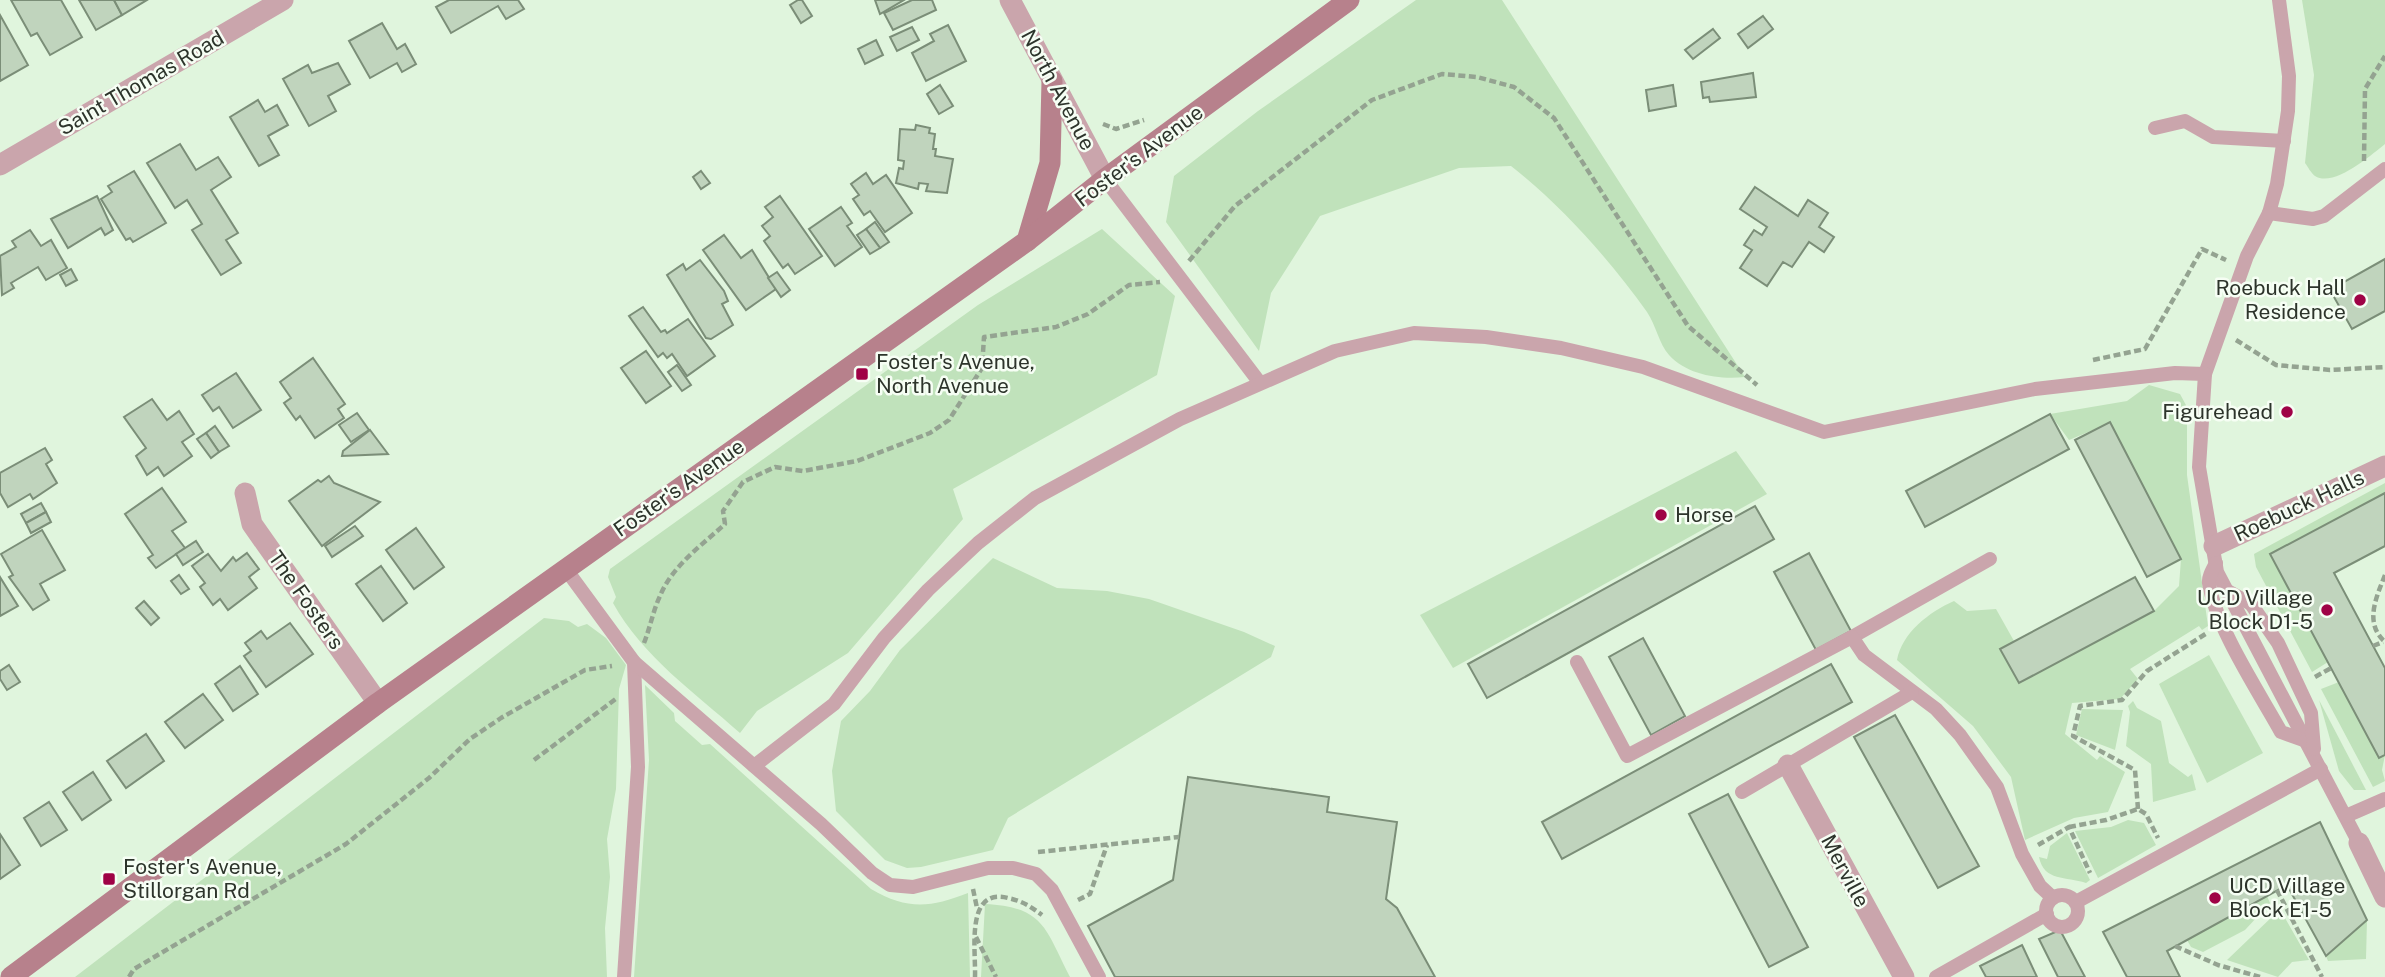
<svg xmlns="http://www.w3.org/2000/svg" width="2385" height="977" viewBox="0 0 2385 977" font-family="'Public Sans',sans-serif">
<rect width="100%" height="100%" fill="#e0f5dd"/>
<g fill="#c0e2bb">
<path d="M1416,0H1502L1745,377C1720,380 1687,375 1669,355C1659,344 1656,325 1647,312C1609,259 1562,206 1511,166L1459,168L1320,216L1271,293L1259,351L1166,222L1174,176L1258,111Z"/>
<path d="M2302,0H2385V144C2371,155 2334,188 2315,176C2311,173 2308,167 2305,163L2314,75Z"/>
<path d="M1102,229L1175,296L1157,375L953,489L963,519L848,653L757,711L740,733C694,692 643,657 613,603L616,597L608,577L610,569L978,305Z"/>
<path d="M2149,385L2180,394L2187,407V475L2208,626L2202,630L2199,626L2130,669L2138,679L2120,699L2072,703L2065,734L2097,760L2100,756L2125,772L2108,812L2074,818L2025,840L2011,777L1973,726L1897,660C1902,633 1929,612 1954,601L1967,611L1996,609L2014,641L2001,649L2154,611L2179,586L2181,559L2110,423L2069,440L2050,414L2127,401Z"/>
<path d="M1736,451L1767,494L1453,668L1420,615Z"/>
<path d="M2385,483V493L2270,554L2328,662L2312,672L2256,567L2254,554Z"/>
<path d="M993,558L1057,588L1107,591L1149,599L1244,632L1275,646L1271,657L1008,818L993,850L921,867L907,868L885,860L836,811L832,771L841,721L870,691L900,650Z"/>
<path d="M544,618L569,621L578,627L587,624L606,638L626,665L619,689L616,789L607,839L610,877L605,928L607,977H75Z"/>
<path d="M2209,655L2263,753L2207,783L2159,684Z"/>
<path d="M2339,682L2379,757L2385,755L2382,770L2385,781L2373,787L2321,689Z"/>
<path d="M645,685L674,713L675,721L702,745L710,744L871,889C907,910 930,908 968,893L970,977H634L649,760Z"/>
<path d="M2319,700L2366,790H2354L2339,771Z"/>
<path d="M2133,701L2137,708L2161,721L2169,763L2188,777L2192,774L2196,790L2153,802L2151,764L2126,746L2130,712L2128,706Z"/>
<path d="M2082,709L2123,710L2115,750L2076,735Z"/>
<path d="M2128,820L2144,823L2156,845L2098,878L2075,831L2111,827Z"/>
<path d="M2067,833L2090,880L2086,883C2066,876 2044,882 2039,857L2047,859L2050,846Z"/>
<path d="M2267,896L2270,903L2245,930L2203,952L2191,947L2187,940Z"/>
<path d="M985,904C1045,907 1045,929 1070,977H981Z"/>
<path d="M2275,914L2285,918L2309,960L2292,962L2278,977L2227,960Z"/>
<path d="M2367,920L2366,959L2328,961L2326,956Z"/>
</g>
<g fill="#c0d4bd" stroke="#7b8e78" stroke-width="2">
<path d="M11,0H61L82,37L50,55L37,33L31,36Z"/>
<path d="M79,0H114L122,15L96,30Z"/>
<path d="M114,0H147L122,15Z"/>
<path d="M449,0H518L524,9L506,19L498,6L451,33L436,7Z"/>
<path d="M798,0H802L812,16L801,23L790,5Z"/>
<path d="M875,0H904L880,14Z"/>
<path d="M912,0H932L936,10L893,30L884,13Z"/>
<path d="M0,15L28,65L0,81Z"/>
<path d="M1763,16L1773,29L1748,48L1738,34Z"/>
<path d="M382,23L397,49L405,44L416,64L402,72L397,63L370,78L349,41Z"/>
<path d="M948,25L966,61L926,81L912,53L934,41L930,34Z"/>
<path d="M912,27L919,40L897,51L890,37Z"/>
<path d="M1713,29L1720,38L1693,59L1685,50Z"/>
<path d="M876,40L883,55L865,64L858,49Z"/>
<path d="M338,63L350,84L328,96L336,111L309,126L283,79L308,65L312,73Z"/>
<path d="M1753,73L1756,97L1710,102L1709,97L1703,98L1701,82Z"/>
<path d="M940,85L953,106L939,114L927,94Z"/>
<path d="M1673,85L1676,106L1649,111L1646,90Z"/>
<path d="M258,100L265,112L277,105L288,125L268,136L279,155L259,166L230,117Z"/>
<path d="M916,125L930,128L929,133L935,134L933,149H936L935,156L953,159L947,193L926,191L928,184L919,183L918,189L896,183L899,168L903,169L904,161L898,160L900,129L915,130Z"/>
<path d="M180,144L196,170L218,157L231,177L211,190L238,233L226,240L241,263L221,275L192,230L202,224L187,200L175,208L147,163Z"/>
<path d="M134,171L166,223L133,242L130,238L126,240L101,199L112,192L108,186Z"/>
<path d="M701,171L710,183L701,189L693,177Z"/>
<path d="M866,173L873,184L886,175L912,213L885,232L870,211L864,215L853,199L859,195L851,184Z"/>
<path d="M1755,187L1798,216L1808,200L1828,213L1819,227L1834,237L1824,252L1809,242L1792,267L1783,262L1767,286L1740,268L1752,250L1744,245L1754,230L1762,235L1767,227L1740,209Z"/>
<path d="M97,196L113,230L105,235L101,228L68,248L51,219Z"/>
<path d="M780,196L822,256L795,274L788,264L783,268L764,241L770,236L762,226L773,217L765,207Z"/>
<path d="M841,207L852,223L847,226L862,247L835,266L809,229Z"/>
<path d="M875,222L889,242L880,248L866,229Z"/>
<path d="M866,229L880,248L870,254L857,235Z"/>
<path d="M30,230L41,246L51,240L67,268L46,280L38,267L11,283L14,288L2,295L0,256L16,247L12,241Z"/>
<path d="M724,235L741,258L752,250L776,289L746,310L703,250Z"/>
<path d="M2385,259V311L2352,329L2330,290Z"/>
<path d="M700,260L724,291L728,301L722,304L733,325L711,339L706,338L667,275L683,264L686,270Z"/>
<path d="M71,269L77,280L66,286L60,275Z"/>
<path d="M777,272L790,290L781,297L768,278Z"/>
<path d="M643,307L661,332L665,330L667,333L688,319L715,356L687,376L672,354L667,358L663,353L658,357L629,316Z"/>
<path d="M646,351L671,386L646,403L621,368Z"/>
<path d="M313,358L345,404L338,409L344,418L315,438L300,416L296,420L284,403L291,398L280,382Z"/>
<path d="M677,365L691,385L682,391L668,372Z"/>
<path d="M236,373L261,410L233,428L219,407L213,411L202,395Z"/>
<path d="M152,399L167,420L179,411L194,434L182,442L192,456L164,476L158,467L147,475L136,456L146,448L124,417Z"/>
<path d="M357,413L369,430L351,442L339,425Z"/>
<path d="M2050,414L2069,449L1925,527L1906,491Z"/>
<path d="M2110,422L2181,559L2147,577L2075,440Z"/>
<path d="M215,426L229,446L219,452L206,433Z"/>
<path d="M370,430L388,454L342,456L343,451Z"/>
<path d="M206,433L219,452L211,458L197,439Z"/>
<path d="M45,448L52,460L46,464L57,483L33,499L30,494L8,507L0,493V473Z"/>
<path d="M329,476L334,483L380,502L322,546L289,501L318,480L321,482Z"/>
<path d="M162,488L186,522L172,531L185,548L156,568L148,558L153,555L125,514Z"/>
<path d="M2385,493V546L2334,573L2385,668V755L2379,758L2270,554Z"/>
<path d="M41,503L46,512L26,523L21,514Z"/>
<path d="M1755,506L1774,539L1487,698L1468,664Z"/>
<path d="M46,512L51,522L31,533L26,523Z"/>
<path d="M355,526L363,536L332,557L325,546Z"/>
<path d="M416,528L444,567L414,589L386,550Z"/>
<path d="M42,530L65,570L40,584L49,600L33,610L9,577L13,575L1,554Z"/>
<path d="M196,541L203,552L183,565L176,554Z"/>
<path d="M247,553L259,569L249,577L257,588L228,610L220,599L213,605L200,587L205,583L192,566L208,554L221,571L233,557L236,561Z"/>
<path d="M1809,553L1851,631L1816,650L1774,572Z"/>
<path d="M381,566L407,603L383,621L356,584Z"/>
<path d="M179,575L189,589L181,594L171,581Z"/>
<path d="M0,577L18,606L0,616Z"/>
<path d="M2135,577L2154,611L2019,683L2000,649Z"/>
<path d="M144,601L159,618L151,625L136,608Z"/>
<path d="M290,623L313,654L266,687L244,656L251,651L245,643L261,631L267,639Z"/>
<path d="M1643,638L1685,716L1651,735L1609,657Z"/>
<path d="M1831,664L1852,702L1562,859L1542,822Z"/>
<path d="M9,665L20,682L7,690L0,679V671Z"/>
<path d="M240,666L258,694L233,711L215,684Z"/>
<path d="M203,694L223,720L185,748L165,722Z"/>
<path d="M1895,715L1979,866L1938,888L1854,737Z"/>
<path d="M146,734L164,761L126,788L107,761Z"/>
<path d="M93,772L111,800L82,820L63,792Z"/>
<path d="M1188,777L1329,797L1327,812L1397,822L1386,899L1397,908L1435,977H1115L1088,926L1173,880Z"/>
<path d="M1728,794L1808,947L1769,967L1689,814Z"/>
<path d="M49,802L67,830L41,846L24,818Z"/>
<path d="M2320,822L2367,920L2326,956L2287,885L2167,951L2180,977H2127L2103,932Z"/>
<path d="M0,834L20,865L0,879Z"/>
<path d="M2060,930L2085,977H2058L2039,939Z"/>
<path d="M2022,945L2037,977H1986L1980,966Z"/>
</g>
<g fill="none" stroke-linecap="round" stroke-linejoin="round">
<g stroke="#94a391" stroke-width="4.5" stroke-dasharray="7 3.5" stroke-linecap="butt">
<path d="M1103,124L1116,129L1144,120"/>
<path d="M2364,161L2365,89L2385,56"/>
<path d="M1189,261L1235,206L1372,100L1442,74L1477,77L1514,87L1554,118L1688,326L1757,385"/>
<path d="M2236,340L2276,365L2330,370L2385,367"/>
<path d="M2093,360L2145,349L2202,249L2226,260"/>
<path d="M2385,575C2376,598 2364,623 2385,642"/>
<path d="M644,643C650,628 653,611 660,596C672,566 702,545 725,524L723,511L743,482L775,467L803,471L857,461L930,433L949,420L982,368L984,337L1056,327L1088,314L1129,285L1160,282"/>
<path d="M2373,646L2383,642"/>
<path d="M2315,677L2331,668"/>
<path d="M534,760L617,698"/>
<path d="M2138,809L2135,770L2073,736L2080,706L2122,700L2147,671L2207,633"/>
<path d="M2069,827L2106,820L2138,809L2146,814L2158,838"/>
<path d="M2038,845L2069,827L2090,873"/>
<path d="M1038,852L1179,837"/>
<path d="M973,889L977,908"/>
<path d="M2277,890L2322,977"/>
<path d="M1078,900L1090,894L1107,845"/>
<path d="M976,937L996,977"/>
<path d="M2175,946L2218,965L2260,977"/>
<path d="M129,977L134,969L346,844L429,778L470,739L501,718L585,670L612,666"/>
<path d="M975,977C976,950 965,887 1008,898C1022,901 1030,906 1042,915"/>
</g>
<g stroke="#caa5ac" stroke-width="14">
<path d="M2279,0L2289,76L2288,111L2277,184L2269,213L2247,256L2205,374L2199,467L2217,572L2359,843"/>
<path d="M2155,128L2185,121L2213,137L2284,141"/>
<path d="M1105,179L1260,383"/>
<path d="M2269,213L2313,219L2324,216L2385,169"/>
<path d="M2216,563C2213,569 2208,577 2209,583C2215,626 2260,694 2281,732L2306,741"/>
<path d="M565,568L634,662L638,767L624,977"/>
<path d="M2226,590L2251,604L2278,643L2311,713L2314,749"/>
<path d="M1852,637L1990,559"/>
<path d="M634,662L821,824L872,873L890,885L913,887L988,868H1013L1036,874L1052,890L1099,977"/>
<path d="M1577,662L1627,756L1852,637L1864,655L1936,709L1960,735L1997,787L2022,854L2040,886L2053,898"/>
<path d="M754,766L834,704L884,638L928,590L978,543L1035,498L1180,419L1335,351L1414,333L1486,337L1561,348L1643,367L1824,432L2035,389L2175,373L2205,374"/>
<path d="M1742,792L1912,692"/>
<path d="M2346,816L2385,799"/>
<circle cx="2062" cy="911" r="16"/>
<path d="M2076,902L2321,769"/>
<path d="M1936,977L2047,914"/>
</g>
<g stroke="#caa5ac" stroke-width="21">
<path d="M2214,546L2385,466"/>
<path d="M1788,765L1904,977"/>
</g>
<g stroke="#caa5ac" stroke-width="21">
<path d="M1010,0L1105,179"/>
<path d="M0,165L283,0"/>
<path d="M245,493L252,524L378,703"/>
<path d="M2359,843L2385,897"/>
</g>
<g stroke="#b7818c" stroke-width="21">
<path d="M1027,241L1050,163L1052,81"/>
<path d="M11,977L378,703L1027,241L1105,179L1349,0"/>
</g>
</g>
<g fill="#9f0246" stroke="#f6fef4" stroke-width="2.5">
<circle cx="2360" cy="300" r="7"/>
<rect x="855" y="367" width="14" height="14" rx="3.5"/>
<circle cx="2287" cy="412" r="7"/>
<circle cx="1661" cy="515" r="7"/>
<circle cx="2327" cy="610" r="7"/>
<rect x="102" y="872" width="14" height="14" rx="3.5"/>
<circle cx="2215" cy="898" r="7"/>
</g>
<g text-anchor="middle" stroke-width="5" stroke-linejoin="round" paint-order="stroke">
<g font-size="21" fill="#2d342b" stroke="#f6fef4">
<text transform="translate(141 83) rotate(-30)" y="7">Saint Thomas Road</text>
<text transform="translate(1058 90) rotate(62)" y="7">North Avenue</text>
<text transform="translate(1139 156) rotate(-37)" y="7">Foster's Avenue</text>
<text transform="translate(679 488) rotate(-35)" y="7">Foster's Avenue</text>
<text transform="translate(2299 506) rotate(-25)" y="7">Roebuck Halls</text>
<text transform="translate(306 600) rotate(55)" y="7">The Fosters</text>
<text transform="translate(1845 871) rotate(62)" y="7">Merville</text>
</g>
<g font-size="21" fill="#2d342b" stroke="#f6fef4" text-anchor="start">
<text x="2346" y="295" text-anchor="end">Roebuck Hall<tspan x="2346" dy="24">Residence</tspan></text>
<text x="876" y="369">Foster's Avenue,<tspan x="876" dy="24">North Avenue</tspan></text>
<text x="2273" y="419" text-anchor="end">Figurehead</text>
<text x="1675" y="522">Horse</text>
<text x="2313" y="605" text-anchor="end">UCD Village<tspan x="2313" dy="24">Block D1-5</tspan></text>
<text x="123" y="874">Foster's Avenue,<tspan x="123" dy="24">Stillorgan Rd</tspan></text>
<text x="2229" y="893">UCD Village<tspan x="2229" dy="24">Block E1-5</tspan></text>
</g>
</g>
</svg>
